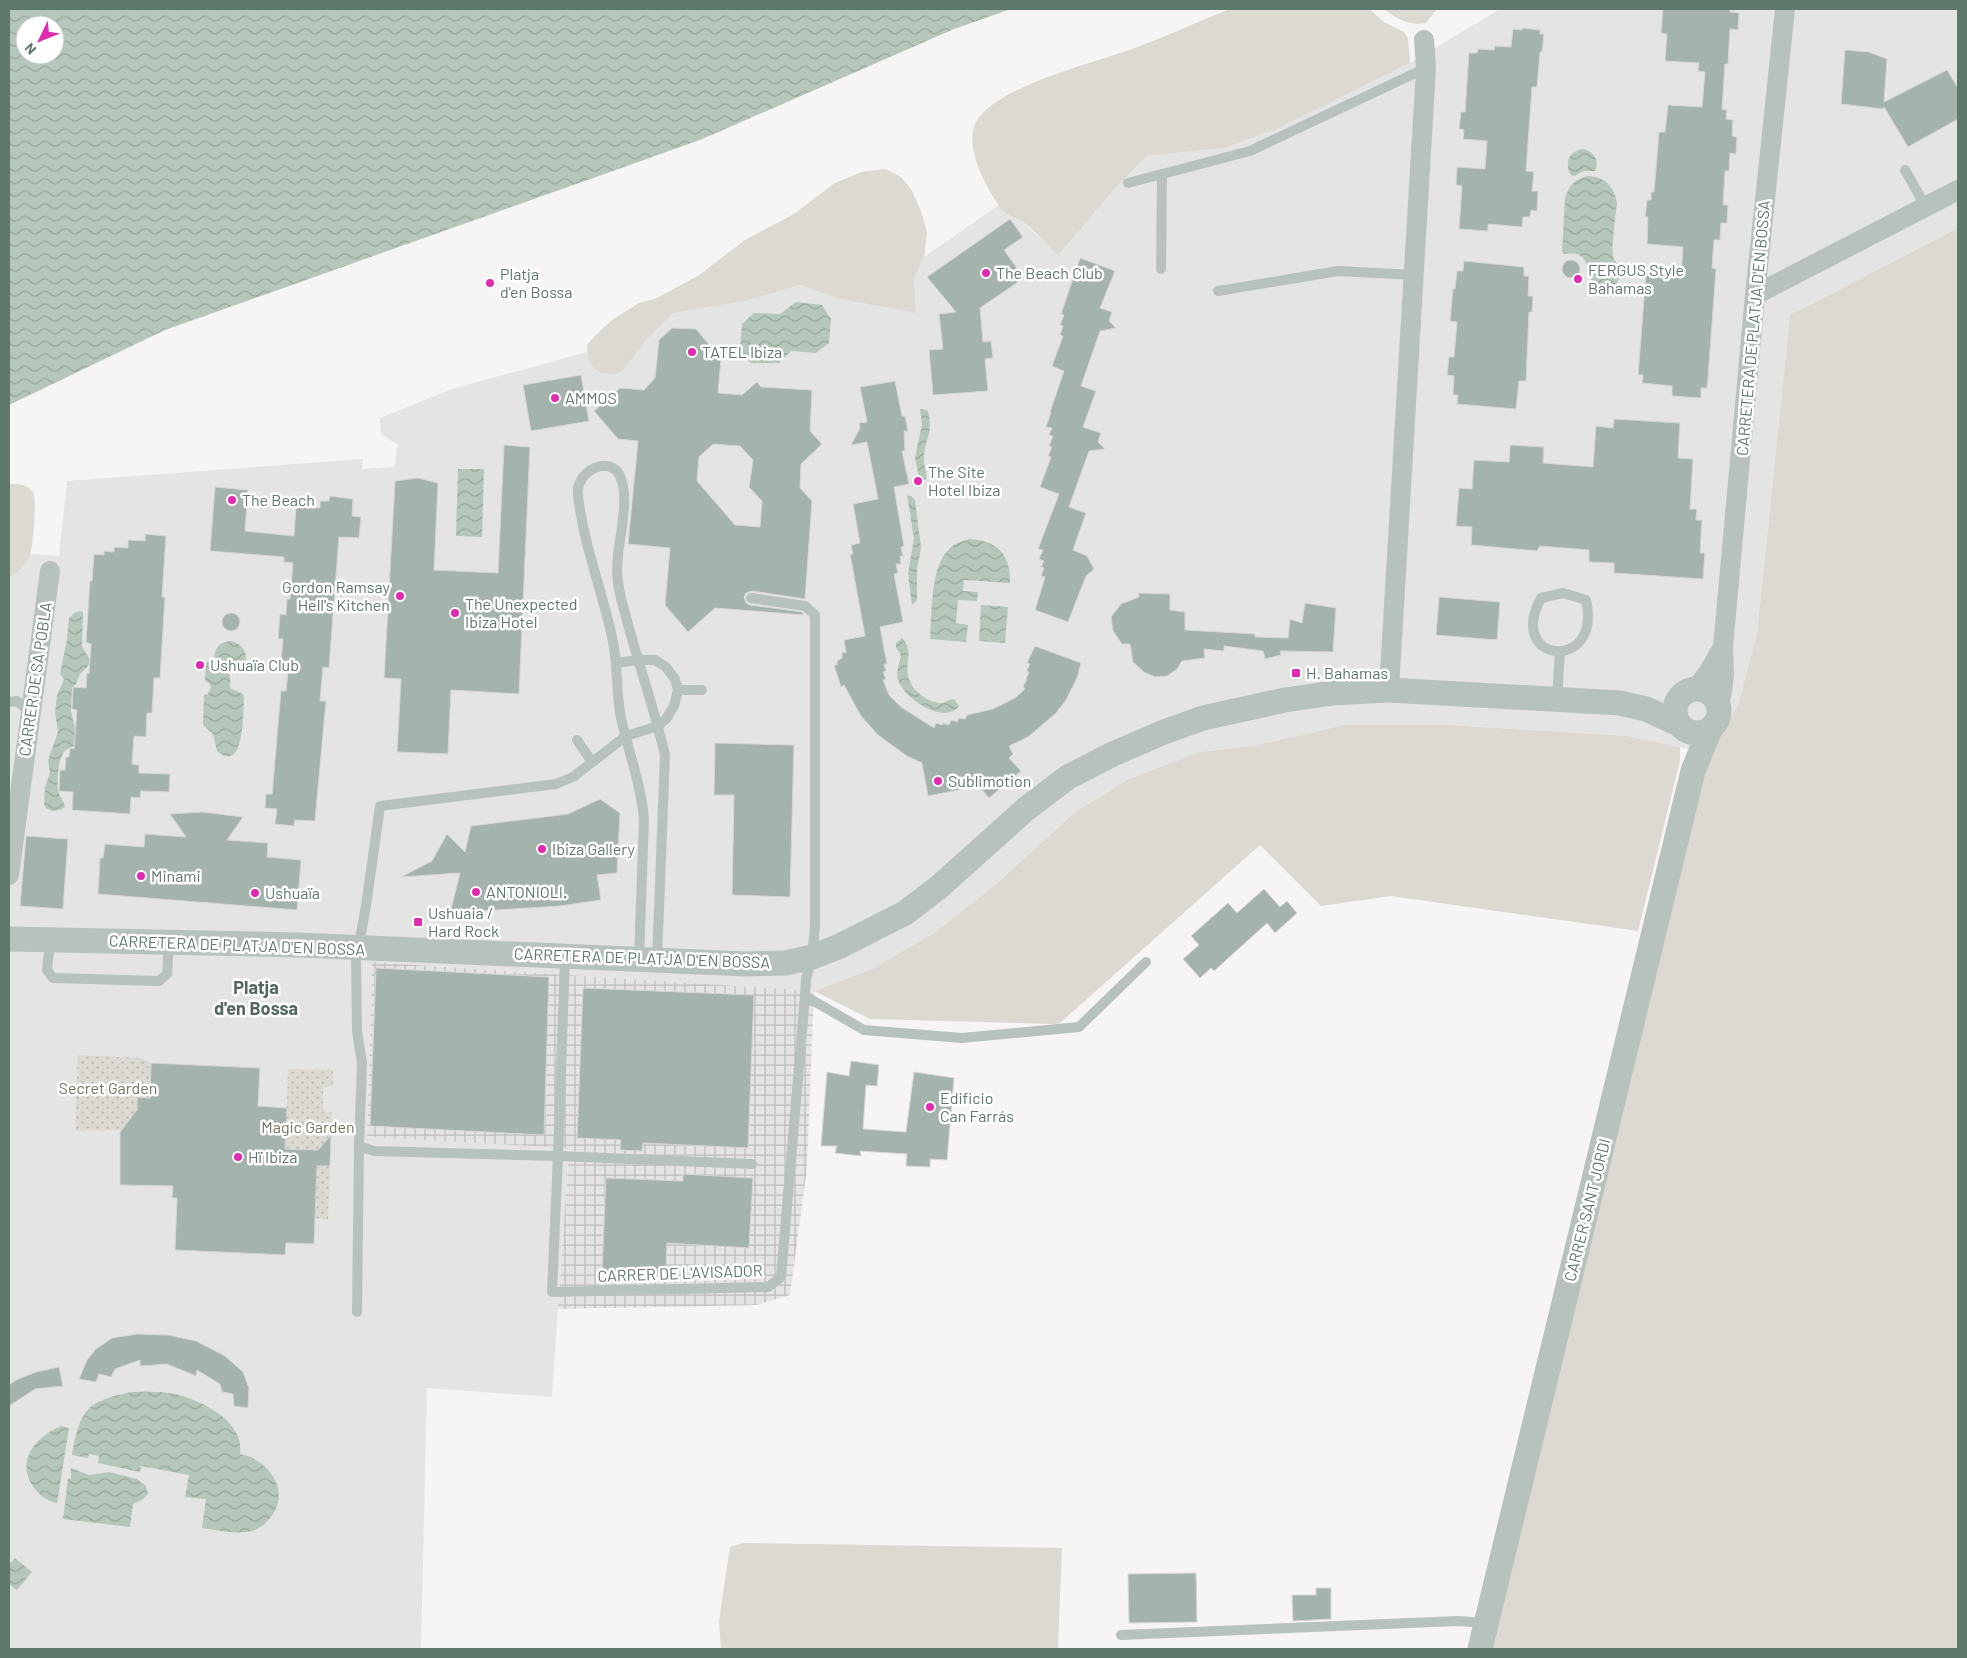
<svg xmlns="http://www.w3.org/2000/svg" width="1967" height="1658" viewBox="0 0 1967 1658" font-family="Barlow,sans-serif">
<defs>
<pattern id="industrial-grid" width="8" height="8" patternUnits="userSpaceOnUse" patternTransform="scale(1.25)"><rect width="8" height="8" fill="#e4e5e3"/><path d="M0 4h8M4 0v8" fill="none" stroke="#bcbebc"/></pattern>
<pattern id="garden-dots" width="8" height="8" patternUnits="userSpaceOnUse" patternTransform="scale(1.25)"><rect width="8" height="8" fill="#dcd9d3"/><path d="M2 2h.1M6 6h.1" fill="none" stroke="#b6b5af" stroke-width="1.8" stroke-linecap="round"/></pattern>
<pattern id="water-waves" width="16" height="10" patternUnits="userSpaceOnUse" patternTransform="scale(1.25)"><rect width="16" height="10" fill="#b5c6ba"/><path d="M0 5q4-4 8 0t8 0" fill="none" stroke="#96a69b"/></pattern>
</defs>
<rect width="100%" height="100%" fill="#f7f4f4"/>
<path fill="#e4e5e3" d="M1500,9H1958V228L1790,315L1757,633L1738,705L1708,753L1628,736L1450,725H1344L1253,746L1199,752L1129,779L1075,812L994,886L934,933L872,969L814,991L372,962L367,1137L569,1147L552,1397L427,1388L421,1649H9V484L24,485L33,491L35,500L30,554L59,556L67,481L363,459L362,469L394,467L398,445L381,434L380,418L452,389L587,352V345L594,336L612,320L639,303L655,299L698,276L745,240L794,214L835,183L862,172L885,169L901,177L910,189L921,211L927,233L924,257L999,205L1004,212L1022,222L1058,254L1114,190L1147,156L1224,148L1277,129L1410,63Z"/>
<path fill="url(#industrial-grid)" d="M372,962L814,991L807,1169L790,1295L757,1305L558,1309L569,1148L367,1137Z"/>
<g fill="#dcd9d3">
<path d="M1230,9H1369L1384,22L1404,32L1408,38L1410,63L1277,129L1224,148L1147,156L1114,190L1058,255C1046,244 1035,230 1021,221C1015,217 1006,215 1002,210C987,189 963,147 976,122C994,87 1094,63 1132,49C1165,37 1197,22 1230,9Z"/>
<path d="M1384,9H1437L1426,23C1409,26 1397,19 1384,9Z"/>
<path d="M885,169L901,177L911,189L921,211L927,233L924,257L914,278L916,313L841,299L800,285L744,301L673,313L646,340L623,370L616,374L602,373L595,369L588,359L587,345L612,320L639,303L655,299L698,276L745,240L794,214L835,183L862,172Z"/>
<path d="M1958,228V1649H1492L1708,753L1738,705L1757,633L1790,315Z"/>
<path d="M9,484C17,484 28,484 33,493C37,501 33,546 30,555C26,564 18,573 9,577Z"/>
<path d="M1344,725H1450L1628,736L1680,747V761L1638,931L1391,896L1321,906L1260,845L1060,1023L1054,1024L870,1019L814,991L872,969L934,933L994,886L1075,812L1129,779L1199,752L1253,746Z"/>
<path d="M743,1543L1062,1548L1058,1649H721L719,1621L730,1547Z"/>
</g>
<g fill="url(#garden-dots)">
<path d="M78,1055L141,1058L151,1063L150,1098L137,1097V1110L125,1126L124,1130L75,1131Z"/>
<path d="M288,1069L333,1070V1086L325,1087L323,1090V1108L327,1112H332L331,1144L320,1166H330L328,1220L315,1218L301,1164V1149H285Z"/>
</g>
<g fill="url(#water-waves)" fill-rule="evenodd">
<path d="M9,9H1011L954,29L700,140L165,330L9,405ZM25,25H55V55H25Z"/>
<path d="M1583,149C1594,152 1600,160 1595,171H1584L1574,176L1571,175C1564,163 1569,151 1583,149Z"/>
<path d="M1588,176C1605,177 1614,186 1617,203C1616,213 1611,249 1613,257C1615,263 1621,266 1620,274C1620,279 1617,284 1612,286C1586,299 1592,265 1582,257C1577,252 1570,254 1564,254L1562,251L1565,198C1569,185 1575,179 1588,176Z"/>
<path d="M796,302L822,305L831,319L829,343L816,353L791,351L779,363H751L740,351L742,324L754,313L780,314Z"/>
<path d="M920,409H923L928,411C934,435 924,439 924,459C923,466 928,472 926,479L920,482L915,458L922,424Z"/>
<path d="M458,469H484L482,537L456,536Z"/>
<path d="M907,495L911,496L915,500L921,548L917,569V600L912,605L908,574L914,538Z"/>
<path d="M970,539C998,541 1011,555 1010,583L964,580L963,591L978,592L977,601L958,600L956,623L968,625L966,642L930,639C932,614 930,567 949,549C955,543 962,541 970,539Z"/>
<path d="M981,605L1008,607L1005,643L979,641Z"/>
<path d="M80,611L83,612L82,646L90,660L89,665L80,674L76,684L72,688L71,711L77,738L74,746C71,747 66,749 64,752C58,759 57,780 58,789C58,796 64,800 65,807L60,810L52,811L46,808L44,805L45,787L50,773L48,760L58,732L55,712L57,696L64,679L60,674L67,639L69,618L76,612Z"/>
<path d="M902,638C919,654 894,673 921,695C926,699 933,702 939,703C945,704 948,699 954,699L959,706C944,726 904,698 898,680C896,672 899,664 901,656L896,647V643Z"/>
<path d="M231,641C249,645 252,667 233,673L214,656C216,646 221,642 231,641Z"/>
<path d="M212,660L230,675V688L243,694L244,698C243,710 245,776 217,751L213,734L203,725L204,695L208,694L211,688L210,684L205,681L206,662Z"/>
<path d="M132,1392C146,1391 160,1391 175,1394C201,1400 245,1421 240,1454C267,1459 290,1488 273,1514C269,1519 265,1525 259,1528C243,1537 219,1530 202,1528L206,1499L185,1497L189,1475L141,1466L140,1472L98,1463L99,1456L89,1454L88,1458L72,1455C80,1410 86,1401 132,1392Z"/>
<path d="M61,1426L69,1428L57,1503C48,1501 41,1497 35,1489C14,1462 35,1437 61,1426Z"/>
<path d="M71,1468L89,1475L109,1472L137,1479L146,1486L148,1494L142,1500L133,1504L130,1527L63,1519L68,1478L71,1479Z"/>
<path d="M15,1558L32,1572L17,1590L9,1584V1565Z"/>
</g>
<g fill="#a4b3ab" stroke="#d8d6d6" fill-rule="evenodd">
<path d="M1663,9H1730V12L1739,13L1738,30L1730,29L1728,64H1725L1722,109L1727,110L1726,119L1733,120L1732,136L1737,137L1736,154L1730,153L1729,171H1725L1723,205H1728L1727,223H1721L1720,240H1714L1712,268L1716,269L1708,378L1707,388H1701V398L1672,396V386L1642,383L1643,375H1638L1646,273L1681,276L1683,247L1647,244L1648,217H1645L1647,200H1651V192H1654L1659,132H1665L1668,105L1702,107L1705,72L1698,71L1699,63L1665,61L1667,34L1661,33Z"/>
<path d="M1522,28L1540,30V34H1544L1542,52H1540L1537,87H1532L1526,171L1534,172L1532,191H1538L1537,211L1531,210L1530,217H1523L1522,227L1488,224V231L1459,229L1462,186L1456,185L1457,167L1485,169L1487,141L1463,139L1464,130L1459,129L1461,112H1465L1469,53H1477L1478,49L1494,50L1495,46L1511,47L1513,29L1522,30Z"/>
<path d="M1845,50L1869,52L1887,59L1884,102L1947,70L1958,88V119L1908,147L1884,107L1883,109L1841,104Z"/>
<path d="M1010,219L1023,237L1004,250L1024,278L980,308L983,342L991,341L993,358L985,359L988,391L933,395L929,350L943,349L939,314L956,312L927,277Z"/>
<path d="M1080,258L1115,271L1100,308L1112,312L1109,321L1116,328L1100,331L1081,386L1096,391L1083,427L1101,433L1098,442L1105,449L1089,451L1069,507L1086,513L1073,550L1087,556L1094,569L1086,576L1068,622L1035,610L1045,577L1041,576L1044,568L1041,567L1044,561L1039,559L1043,550L1038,549L1059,494L1040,487L1051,457L1048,456L1052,447L1049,446L1053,436L1049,435L1052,428L1046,427L1051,412H1050L1064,371L1052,366L1063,336L1060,335L1063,326L1060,325L1064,315L1061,314Z"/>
<circle cx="1571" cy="269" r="9"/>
<path d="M1464,261L1524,267V276H1529L1528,296H1533L1532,312H1529L1526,381H1519L1516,409L1457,404L1458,395H1453L1454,376L1447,375L1449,357H1454L1457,322L1450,321L1453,289H1455L1457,271H1463Z"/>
<path d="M672,328L696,329L721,359L718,393L742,395L757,382L761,387L812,390L810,431L822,444L801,464L800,488L812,501L805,599L752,591L746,593L744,597L746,603L750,605L802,612L804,615L715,608L688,632L665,605L670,548L628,544L638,441L618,439L594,411L620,388L644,390L655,378L659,340ZM713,444L740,446L753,460L749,487L762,501L760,527L735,525L697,481L699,457Z"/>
<path d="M581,375L589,421L531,431L523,385Z"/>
<path d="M895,381L902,416H905L908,431H904L905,451H902L909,484L894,487L904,546L901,547L903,556H900L901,564H896L898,573L894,574L903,622L880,627L887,664H884L886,671L883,672L886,679L883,680L889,695L901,707L934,728L936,723L942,725L943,723L949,725L951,720L957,722L959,718L965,719L967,715L993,709L1015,698L1025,689L1023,686L1027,680L1026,678L1029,673L1027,670L1030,664L1027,663L1035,646L1081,663L1077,678L1066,700L1056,713L1028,737L1009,746L1013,754L1009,758L1021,771L989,798L979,786L928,796L922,763L907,756L878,735L861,716L844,685L841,687L834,665H837V661L842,658V652L846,653L844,640L865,636L850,554H853L851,545L860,543L853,504L878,499L867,442L851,445L860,428L859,423L867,422L860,387Z"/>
<path d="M1614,419L1680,423L1678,458L1693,459L1690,509H1697L1696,520H1702L1700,553H1705L1703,579L1614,573V563L1589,562V550L1540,546L1537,551L1471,545L1472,527L1456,526L1459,488L1472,489L1474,460L1509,462L1510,445L1544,447L1543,463L1593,467L1596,426L1613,428Z"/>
<path d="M504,445L530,447L519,694L451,690L448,754L397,752L401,679L384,678L395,481L418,478L438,483L434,570L498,573Z"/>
<path d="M215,487L248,490L245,531L294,536L296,506L320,508V501H329L330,496L353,499L352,516L361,517L359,538L339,537L329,668L323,667L320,701H326L315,821L295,820L294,826L275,824L277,809L265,808L266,794H272L281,691H286L289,662H281L283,639H278L280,614L286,615L287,599H290L293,563L284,562V557L210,551Z"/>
<path d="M145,534L166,536L162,597H165L160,678H154L152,713H147L146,737L134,736L132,764L139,765V773L170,774L169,792L141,791L140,798L131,797L130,814L72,810L73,792L59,791L60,770H65L66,757H69L70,748L74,749L77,710L72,709L73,687L86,688L87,673L89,674L91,644L86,642L90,580L92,581L94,554L104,555V551L114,552V547L128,548V540L145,541Z"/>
<path d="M1138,593L1170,594V610L1185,612V630L1255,634V637L1288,638L1290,619L1302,623L1305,603L1336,608L1333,652L1280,651L1281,655L1265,659L1263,651L1224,646V651L1204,649L1205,658L1182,661L1177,669L1167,676L1155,677L1144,672L1133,662L1130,644H1122L1113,631L1111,617L1121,604L1139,597Z"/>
<path d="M1439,597L1500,602L1497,640L1436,635Z"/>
<circle cx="231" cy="622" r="9"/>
<path d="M715,743L794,745L790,897L732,895L734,795H714Z"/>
<path d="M600,799L620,813L617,873L597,875L601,900L560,906L450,913L460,873L401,877L432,861L447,834L465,852L471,826L568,814Z"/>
<path d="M202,812L243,817L227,840L268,843L267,857L301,860L297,910L98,894L100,858H103L105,844L144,847L145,834L186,837L170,814Z"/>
<path d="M26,836L68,839L63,909L20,906Z"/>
<path d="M1264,889L1280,907L1287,901L1297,913L1275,933L1267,923L1214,971L1211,968L1200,978L1183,959L1199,945L1191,936L1228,903L1237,913Z"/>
<path d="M376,968L549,977L544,1135L370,1126Z"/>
<path d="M583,988L754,995L748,1148L643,1143L642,1151L620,1150L621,1140L577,1138Z"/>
<path d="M851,1061L879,1065L877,1086L866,1085L863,1129L906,1132L914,1072L954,1078L947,1160L930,1159V1167L906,1166L907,1154L860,1151L861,1156L835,1153L837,1146H821L827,1072L849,1076Z"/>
<path d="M151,1063L260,1068L258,1106L287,1108L285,1149L318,1150L331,1135L330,1166H317L314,1244L286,1243L285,1255L175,1250L177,1198H172L173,1186L120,1185V1132L137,1110V1097L150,1098Z"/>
<path d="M683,1174L753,1178L749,1248L667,1243L666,1274L602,1271L606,1178L683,1181Z"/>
<path d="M137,1334L168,1335L196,1341L225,1356L243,1372L249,1388L248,1408L234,1406L233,1394L222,1392L220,1384L197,1370L196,1376L167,1364L140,1366V1360L115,1369L111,1377L99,1374L96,1382L79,1379L87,1360L96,1349L112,1338Z"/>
<path d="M59,1367L63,1386L35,1389L9,1406V1385L16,1380L36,1372Z"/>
<path d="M1196,1573L1197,1622L1129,1623L1128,1574Z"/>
<path d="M1316,1588H1331V1619L1293,1621L1292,1595H1316Z"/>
</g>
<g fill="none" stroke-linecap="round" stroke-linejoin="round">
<g stroke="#b8c2bd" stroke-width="10">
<path d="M1905,170L1926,207"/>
<path d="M1128,183L1250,151L1426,68"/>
<path d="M1161,269L1162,174"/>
<path d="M1218,291L1338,271L1414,275"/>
<path d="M1563,593L1586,600C1603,673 1505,664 1541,598Z"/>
<path d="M751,598L805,606L815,615V926L812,957L806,979L805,996L781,1277L768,1287L552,1292L558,1156L752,1164"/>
<path d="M678,690H702"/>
<path d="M1557,699L1560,651"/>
<path d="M9,702L17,701L31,712"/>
<path d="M577,740L592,762"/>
<path d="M50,941L47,970L53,978L159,981L167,974L169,943"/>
<path d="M565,956L558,1156L374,1151L359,1146L362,1063L357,1031L356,960L366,906L380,806L556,784L573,777L626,736L658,726L666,719L674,706L678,690L675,679L666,667L655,660H638L616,663"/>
<path d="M639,959L644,819C641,783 627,748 620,713C616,688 618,662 612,637C602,590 583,543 578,495C575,471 610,454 620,476C631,500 617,543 617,569C617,589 624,609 629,628C641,671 655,712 665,755L657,960"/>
<path d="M805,996L864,1030L962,1038L1079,1027L1146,962"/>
<path d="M357,1312L359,1146"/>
<path d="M1121,1635L1458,1621L1486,1623"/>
</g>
<g stroke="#b8c2bd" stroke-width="20">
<path d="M1755,295L1958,190"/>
<path d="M1696,688L1708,673L1723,647"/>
<path d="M1389,690L1426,68L1424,40"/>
<path d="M1719,705L1722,691L1724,674L1723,647L1755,295L1785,9"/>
<path d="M9,875L50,571"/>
</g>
<g stroke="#b8c2bd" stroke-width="25">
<circle cx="1697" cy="711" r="22"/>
<path d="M9,939L300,945L746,964L786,963L812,957L840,946L905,913L939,887L1026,809L1068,777L1113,754L1164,732L1203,718L1285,700L1333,693L1389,690L1620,703L1646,709L1679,724"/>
<path d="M1480,1649L1693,771L1710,729"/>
</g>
</g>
<g fill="#df2baf" stroke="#fff" stroke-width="2">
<circle cx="986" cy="273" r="5"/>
<circle cx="1578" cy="279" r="5"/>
<circle cx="490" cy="283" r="5"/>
<circle cx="692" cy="352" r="5"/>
<circle cx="555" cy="398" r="5"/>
<circle cx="918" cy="481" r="5"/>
<circle cx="232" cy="500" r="5"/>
<circle cx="400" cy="596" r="5"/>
<circle cx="455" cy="613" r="5"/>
<circle cx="200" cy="665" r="5"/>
<rect x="1291" y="668" width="10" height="10" rx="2.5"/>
<circle cx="938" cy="781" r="5"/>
<circle cx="542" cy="849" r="5"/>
<circle cx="141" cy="876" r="5"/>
<circle cx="476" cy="892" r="5"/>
<circle cx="255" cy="893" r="5"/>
<rect x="413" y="917" width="10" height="10" rx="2.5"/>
<circle cx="930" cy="1107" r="5"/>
<circle cx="238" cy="1157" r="5"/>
</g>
<g text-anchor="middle" stroke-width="5" stroke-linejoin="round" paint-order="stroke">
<g font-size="16" fill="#5e786b" stroke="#fff" text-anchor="start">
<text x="1588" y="276">FERGUS Style<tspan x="1588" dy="18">Bahamas</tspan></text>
<text x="996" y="279">The Beach Club</text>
<text x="500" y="280">Platja<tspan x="500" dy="18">d'en Bossa</tspan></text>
<text x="702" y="358">TATEL Ibiza</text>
<text x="565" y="404">AMMOS</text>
<text x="928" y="478">The Site<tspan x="928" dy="18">Hotel Ibiza</tspan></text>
<text x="242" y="506">The Beach</text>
<text x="390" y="593" text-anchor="end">Gordon Ramsay<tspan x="390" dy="18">Hell's Kitchen</tspan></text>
<text x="465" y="610">The Unexpected<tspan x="465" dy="18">Ibiza Hotel</tspan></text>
<text x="210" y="671">Ushuaïa Club</text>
<text x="1306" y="679">H. Bahamas</text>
<text x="948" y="787">Sublimotion</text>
<text x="552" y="855">Ibiza Gallery</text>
<text x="151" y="882">Minami</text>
<text x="486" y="898">ANTONIOLI.</text>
<text x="265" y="899">Ushuaïa</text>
<text x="428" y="919">Ushuaia /<tspan x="428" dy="18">Hard Rock</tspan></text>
<text x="940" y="1104">Edificio<tspan x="940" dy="18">Can Farrás</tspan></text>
<text x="248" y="1163">Hï Ibiza</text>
</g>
<g font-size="16" fill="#5e786b" stroke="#fff">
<text transform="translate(1753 328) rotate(-85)" y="6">CARRETERA DE PLATJA D'EN BOSSA</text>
<text transform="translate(35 679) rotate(-82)" y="6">CARRER DE SA POBLA</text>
<text transform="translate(237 945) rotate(2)" y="6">CARRETERA DE PLATJA D'EN BOSSA</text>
<text transform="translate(642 958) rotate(2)" y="6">CARRETERA DE PLATJA D'EN BOSSA</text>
<text transform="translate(1587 1210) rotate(-76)" y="6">CARRER SANT JORDI</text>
<text transform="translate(680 1273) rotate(-2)" y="6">CARRER DE L'AVISADOR</text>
</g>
<g font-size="16" fill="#767361" stroke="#fff">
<text x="108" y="1094">Secret Garden</text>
<text x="308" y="1133">Magic Garden</text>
</g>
<g font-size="18" font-weight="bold" fill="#54695e" stroke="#fff">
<text x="256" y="994">Platja<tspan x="256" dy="21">d'en Bossa</tspan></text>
</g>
</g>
<rect width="1967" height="1658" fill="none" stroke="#5e786b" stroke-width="20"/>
<g transform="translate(40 40) rotate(227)"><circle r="24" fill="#ffffff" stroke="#bfc9c4"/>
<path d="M0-4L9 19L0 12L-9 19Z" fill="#df2baf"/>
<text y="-8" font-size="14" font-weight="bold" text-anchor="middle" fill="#5e786b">N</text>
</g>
</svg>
